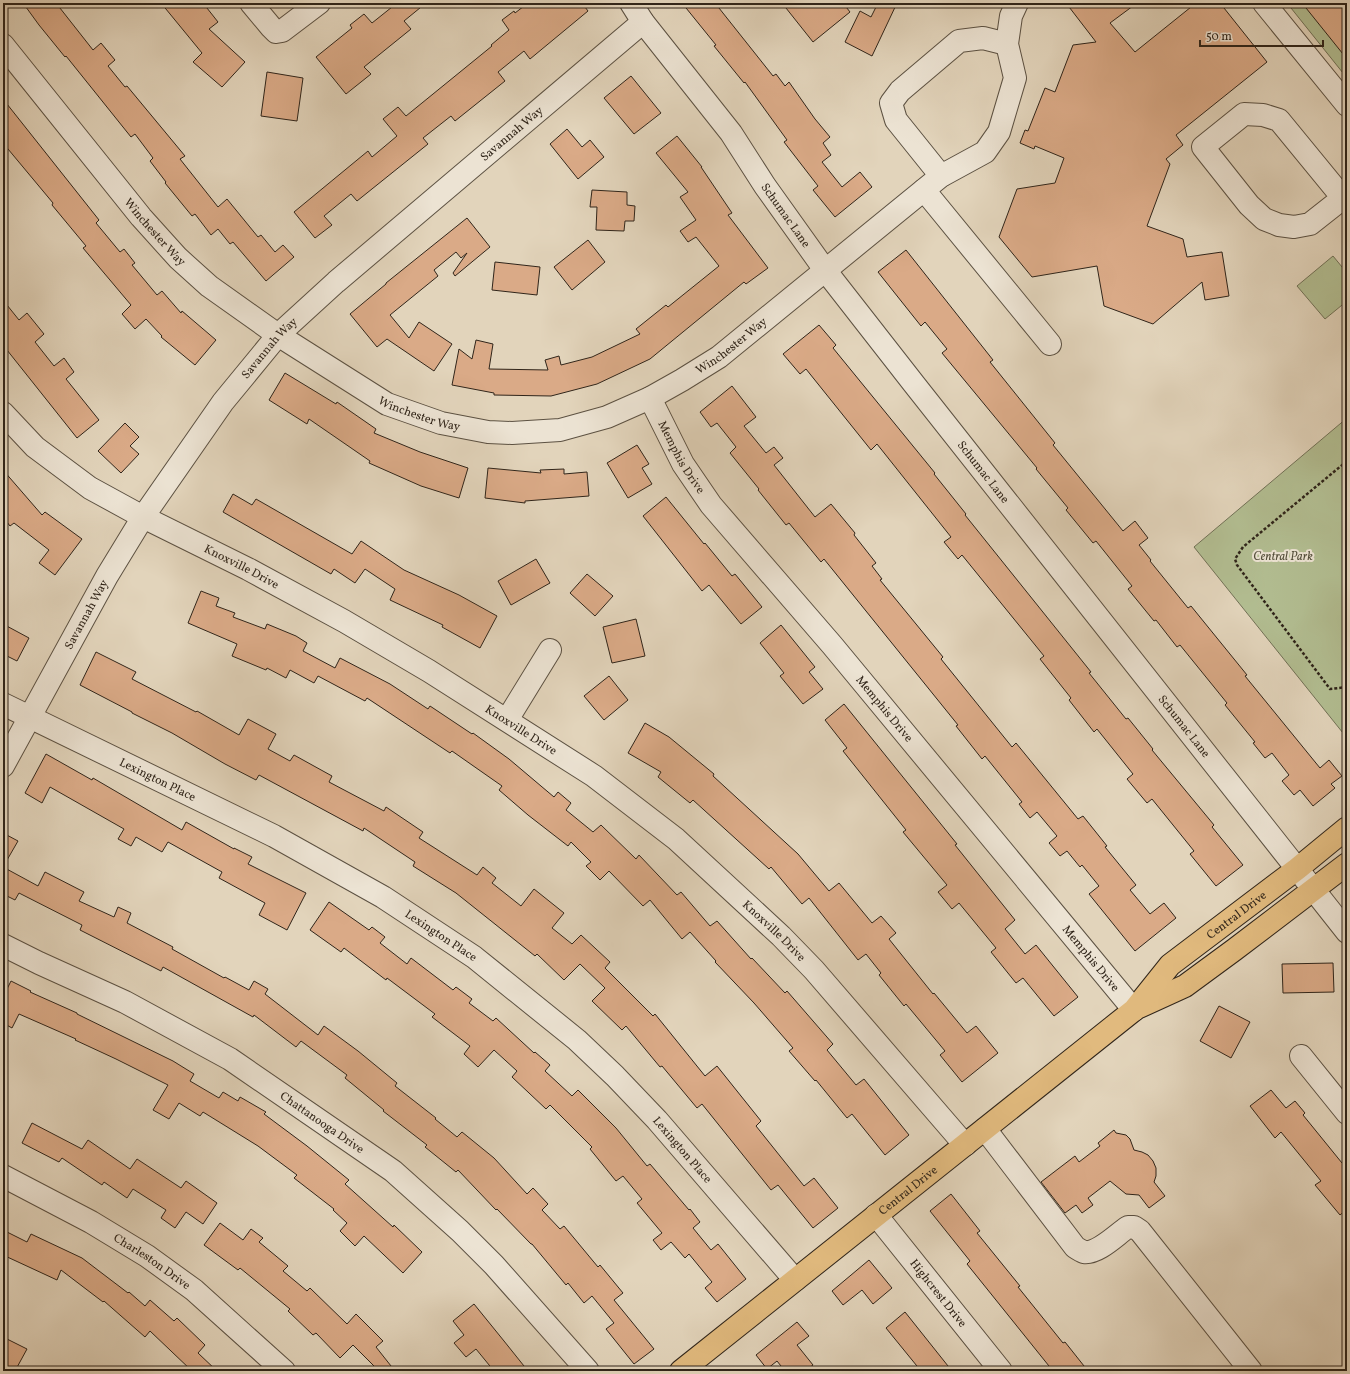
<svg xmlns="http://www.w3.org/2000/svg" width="1350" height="1374" viewBox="0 0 1350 1374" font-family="Vollkorn,serif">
<rect width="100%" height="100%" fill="#e2d4bb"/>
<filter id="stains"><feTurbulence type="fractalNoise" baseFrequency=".005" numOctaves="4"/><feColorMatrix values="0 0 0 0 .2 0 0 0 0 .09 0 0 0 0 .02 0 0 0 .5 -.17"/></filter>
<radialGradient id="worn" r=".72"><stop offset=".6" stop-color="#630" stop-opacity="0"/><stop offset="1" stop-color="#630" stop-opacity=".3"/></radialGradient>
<g fill="#b2bd91" stroke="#717156">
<path d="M1287,3H1347V78Z"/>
<path d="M1333,256L1347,273V301L1325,319L1297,286Z"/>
<path d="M1347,418V738L1194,547Z"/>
</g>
<g fill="#daaa87" stroke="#30251a">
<path d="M23,3H56L93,50L101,43L115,60L108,66L125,87L127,86L185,156L180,159L218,207L227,199L258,237L261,235L275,252L283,245L294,257L266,281L233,242L230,244L218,229L211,235L195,214L192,216L165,183L166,182L150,161L153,158L135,134L131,137L66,56L65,57L39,25Z"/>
<path d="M161,3H203L218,22L209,29L245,62L222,87L193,62L202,53Z"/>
<path d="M397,3H426L404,21L411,29L364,67L371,74L346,94L316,57L352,28L350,25L364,14L372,23Z"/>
<path d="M528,3H582L588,11L530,59L524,51L498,72L505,81L455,121L451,116L423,138L428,144L357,201L351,194L324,216L332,225L315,238L294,212L368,151L372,157L397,136L383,119L398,107L406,116L492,46L491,45L509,30L502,20L514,11L515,13Z"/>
<path d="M682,3H715L773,76L776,74L785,86L789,82L815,119L830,137L823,143L831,155L822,162L842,187L860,172L872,187L835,217L813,190L818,186L784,142L787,140L745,82L744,83L714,46L716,45Z"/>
<path d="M782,3H843L850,12L813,42Z"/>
<path d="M878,3H897L872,56L845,42L860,11L871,17Z"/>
<path d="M1066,3H1137L1110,23L1135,52L1196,3H1220L1267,62L1176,135L1183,145L1166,159L1170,164L1147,226L1183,239L1187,257L1222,252L1229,296L1205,300L1202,282L1153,324L1104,306L1097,266L1032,277L999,237L1017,189L1055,183L1064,158L1035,146L1034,149L1020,143L1025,130L1028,131L1045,88L1055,92L1073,45L1096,42Z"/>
<path d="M1302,3H1347V59Z"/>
<path d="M267,72L303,78L297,121L261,116Z"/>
<path d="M631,76L661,113L634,134L604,98Z"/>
<path d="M3,99L99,220L96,223L120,252L124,249L135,263L132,265L157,295L162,291L181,313L182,311L216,340L195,365L161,337L162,336L146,319L135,329L122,314L131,305L83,248L86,246L52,205L53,203L3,143Z"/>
<path d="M567,129L582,147L590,140L604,157L578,179L550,144Z"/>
<path d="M677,136L702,167H701L732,213L728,215L768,268L746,284L744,282L650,359L597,384L551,396L494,395V393L452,385L459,349L472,359L476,340L493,344L489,369L548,370L545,360L559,356L561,365L592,357L640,334L636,329L666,305L668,307L719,266L696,237L688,242L680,231L696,220L680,197L688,192L656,153Z"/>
<path d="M592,190L627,192V205L635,206L634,221H625L624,231L596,230L597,207H590Z"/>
<path d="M467,218L490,247L455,276L453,273L467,253L461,258L456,252L434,270L438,276L390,315L409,338L419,322L452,344L434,371L387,339L377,347L350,314L386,284V283Z"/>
<path d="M588,240L605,262L572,290L554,267Z"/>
<path d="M906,250L993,360L990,362L1055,443L1053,445L1123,531L1135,521L1148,538L1139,545L1151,560L1150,561L1188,608L1191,606L1247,675L1245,676L1320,768L1329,760L1342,776L1331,784L1335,788L1313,806L1300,790L1294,795L1282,781L1289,775L1272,753L1265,758L1253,743L1255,742L1225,705L1227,703L1180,645L1177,647L1156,620L1154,621L1128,589L1132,586L1096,541L1093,543L1066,510L1068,508L1036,469L1037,468L942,353L947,349L925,322L921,326L878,272Z"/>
<path d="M495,262L540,267L537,295L492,290Z"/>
<path d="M3,300L19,320L27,313L44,334L35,342L54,366L64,358L74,372L66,379L99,420L77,438L3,345Z"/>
<path d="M819,325L836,345L833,348L935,473L934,474L966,514L965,515L1091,672L1089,673L1126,719L1128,718L1153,749L1152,750L1214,825L1212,827L1243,865L1216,886L1190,854L1194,851L1152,799L1147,803L1127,779L1133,774L1097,729L1094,732L1069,700L1071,698L1040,659L1044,656L962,555L958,559L944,542L951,537L877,444L871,450L806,369L800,374L783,354Z"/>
<path d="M285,373L336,404L337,402L376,429L374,433L420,452L468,468L459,498L421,486L369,463L370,461L309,419L307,424L269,400Z"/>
<path d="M732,386L756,417L744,426L766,453L774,447L783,458L774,465L815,517L831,504L855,533L854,535L876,563L872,566L882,579L880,580L943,657L941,659L1012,747L1016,743L1078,819L1083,816L1107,846L1105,847L1136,885L1130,890L1150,914L1164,903L1176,918L1135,951L1089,894L1099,886L1082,865L1080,867L1067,851L1060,856L1049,843L1057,836L1037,812L1030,818L1019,804L1022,802L985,756L982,759L956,726L958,725L824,559L821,562L789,523L786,525L758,490L759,489L730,453L736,447L717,423L711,427L700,412Z"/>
<path d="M125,423L139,437L130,446L139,454L121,473L98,451Z"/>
<path d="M637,445L649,464L642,468L652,484L628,498L607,463Z"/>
<path d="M488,468L541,473L540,470L564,469V474L587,472L589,496L525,501V503L485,498Z"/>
<path d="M3,470L42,515L45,512L82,539L55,575L39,563L49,550L14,523L10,526L3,517Z"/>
<path d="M233,494L252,505L256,499L352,554L361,541L404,570L459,595L497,616L480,648L442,627L443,625L390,600L395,589L365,569L355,583L334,569L331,574L223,512Z"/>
<path d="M666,497L704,544L705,543L732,576L735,574L762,607L741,624L709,585L702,591L643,516Z"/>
<path d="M536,559L550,583L511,605L498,581Z"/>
<path d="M587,574L613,596L595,616L570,593Z"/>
<path d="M201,591L219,598L216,606L235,613L233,617L265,629L267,624L296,636L307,643L303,651L335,668L340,658L390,684L428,709L430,706L472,734L473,733L509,759L554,797L558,792L571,803L566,810L593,832L601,825L636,859L639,855L677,895L681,892L710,926L717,921L751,959L752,958L785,993L787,991L833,1044L827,1050L856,1085L864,1079L909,1135L885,1155L852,1114L847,1118L816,1080L815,1081L789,1051L793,1048L754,1003L715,962L716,961L690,932L682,939L650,900L643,906L609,871L600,880L586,866L591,862L571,842L568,846L528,815L499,790L502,786L452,751L450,753L367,698L365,701L318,676L314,683L290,670L286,678L267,668L266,670L232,656L237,644L188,623Z"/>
<path d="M636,619L645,656L612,663L603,627Z"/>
<path d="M3,624L29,638L17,661L3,654Z"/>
<path d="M781,625L815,667L809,672L823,689L803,704L780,676L784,673L760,643Z"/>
<path d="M96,652L136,672L132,679L196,712L197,711L239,735L248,719L276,734L268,749L290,761L294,755L332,776L329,782L384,811L386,807L423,832L419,838L477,875L483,867L496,878L492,883L521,906L534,889L564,913L552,928L572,944L581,935L610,962L605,968L653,1016L655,1014L705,1076L717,1066L761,1121L756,1126L804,1186L814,1178L838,1208L813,1228L778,1185L771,1190L702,1104L697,1108L662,1066L660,1067L626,1026L622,1030L592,1001L605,988L580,964L564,980L537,954L535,956L456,893L413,866L415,862L364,828L363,831L259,775L256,780L225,764L172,733L132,713V712L80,685Z"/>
<path d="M609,676L628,700L604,720L584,696Z"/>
<path d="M844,704L957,844L955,845L1015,920L1005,929L1025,954L1036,945L1078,997L1054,1016L1023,978L1016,983L991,952L996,948L959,903L952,909L938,892L947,885L903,832L906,830L843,751L847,748L825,720Z"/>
<path d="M645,723L669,737L714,774L713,776L798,854L829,891L839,883L872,923L881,916L896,933L889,939L933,994L934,993L967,1033L976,1026L998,1053L962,1082L940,1055L945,1051L906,1004L904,1006L879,975L881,973L866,954L858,960L809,898L802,904L771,867L769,869L693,800L690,803L658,777L661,772L628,753Z"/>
<path d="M46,754L92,780L93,778L182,830L186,822L234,849V848L252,857L248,864L306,893L287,930L259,915L265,903L219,878L222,872L168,842L162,852L136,837L131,846L118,839L124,829L50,787L42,803L25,793Z"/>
<path d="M3,833L18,841L3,867L38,886L45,872L84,892L79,901L114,917L118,907L131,913L127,923L173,947L172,949L224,978L225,977L249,990L254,981L268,989L265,994L318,1035L324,1026L358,1051L397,1083L395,1086L436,1118L435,1119L457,1137L462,1132L494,1158L527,1194L533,1188L548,1204L542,1210L560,1229L564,1226L598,1267L600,1265L623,1293L614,1300L654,1349L634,1364L606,1329L614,1323L592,1296L584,1303L568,1283L566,1285L532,1244H531L497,1209L496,1210L458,1170L456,1172L425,1147L427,1145L383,1111L384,1110L345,1078L347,1075L301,1041L296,1047L254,1015L253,1017L163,967L161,971L80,930L82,925L19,893L15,900L3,894Z"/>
<path d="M329,902L369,930L372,927L385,937L380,943L407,964L411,958L453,990L456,987L472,999L469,1003L493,1021L496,1018L534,1053L535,1052L550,1065L545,1071L572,1096L578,1090L616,1128L647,1166L650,1164L689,1210L690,1209L700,1222L693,1228L711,1250L718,1244L746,1279L717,1302L705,1288L712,1282L689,1254L685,1258L671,1242L661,1250L653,1240L662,1233L637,1203L642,1199L623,1176L616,1181L590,1149L592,1147L550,1105L546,1109L512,1077L517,1071L494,1050L478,1067L464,1054L470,1046L432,1017L435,1014L387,978L386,980L344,948L341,952L310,930Z"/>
<path d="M1333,963L1334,992L1283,993L1282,964Z"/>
<path d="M11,981L31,991L30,992L77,1013V1014L173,1061L194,1074L190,1081L219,1098L223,1092L238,1101L240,1097L266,1112L264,1114L307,1146L349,1180L345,1184L393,1227L394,1225L422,1252L403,1273L364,1236L355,1246L340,1231L347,1223L333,1210L334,1209L294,1178L297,1175L258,1146L203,1112L200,1116L179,1103L169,1119L153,1110L168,1085L116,1059L75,1040L76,1039L19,1014L12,1028L3,1023V997Z"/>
<path d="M1219,1006L1250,1022L1231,1058L1200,1041Z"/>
<path d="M1271,1090L1286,1108L1295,1101L1305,1113L1303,1115L1342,1163L1347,1159V1209L1340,1215L1315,1185L1321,1181L1281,1132L1275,1138L1250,1106Z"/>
<path d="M32,1123L82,1149L88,1140L130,1169L137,1159L181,1188L186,1181L217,1203L203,1224L186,1212L175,1228L161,1218L166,1210L133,1189L127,1198L104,1182L102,1185L62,1158L59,1162L22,1143Z"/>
<path d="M1114,1130L1116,1133L1126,1135L1130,1139L1134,1150L1142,1152L1148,1155L1153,1161L1156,1168V1176L1154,1182L1165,1196L1149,1208L1139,1195L1126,1194L1110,1181L1088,1198L1093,1205L1082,1213L1076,1205L1065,1213L1041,1182L1075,1156L1079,1162L1100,1146L1098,1143Z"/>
<path d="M951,1194L980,1231L977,1233L1020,1286L1018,1287L1063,1343L1065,1342L1088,1371H1053L967,1264L970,1261L930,1211Z"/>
<path d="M220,1223L243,1240L251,1229L263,1238L259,1242L288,1266L283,1271L307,1291L310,1288L347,1324L356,1314L383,1341L376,1347L395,1371H379L353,1345L340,1358L316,1333L313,1335L288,1311L290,1309L240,1268L238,1270L204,1245Z"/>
<path d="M3,1230L27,1242L31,1234L82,1258L128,1293L129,1292L145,1306L150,1300L174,1321L177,1318L205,1345L198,1353L217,1371H192L150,1331L145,1337L104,1301L103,1302L61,1270L57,1280L3,1255Z"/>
<path d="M869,1260L892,1288L873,1304L862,1290L843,1305L832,1291Z"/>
<path d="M474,1304L504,1341L528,1371H494L476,1349L466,1357L454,1343L464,1335L453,1321Z"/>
<path d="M905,1312L952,1371H921L886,1328Z"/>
<path d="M797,1322L809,1336L797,1345L813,1365L805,1371H785L777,1361L767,1369L756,1355Z"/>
<path d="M3,1337L27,1349L15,1371H3Z"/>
</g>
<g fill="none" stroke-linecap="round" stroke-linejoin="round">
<g stroke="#5c5142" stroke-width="24">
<g id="minor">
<path d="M251,3L271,27L276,32L282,31L319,3"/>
<path id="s1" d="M631,3L643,22L731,133L765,186L825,270L914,384L1347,932"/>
<path d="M1264,3L1347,105"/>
<path id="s2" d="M3,45L141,217L178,258L209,286L278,335L387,404L441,423L488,432L512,433L560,430L607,417L650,398L682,380L719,357L941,176L985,152L999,132L1015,78L1007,44L1011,16L1017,3"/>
<path d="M941,176L896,120L891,103L900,91L959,41L983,38L1007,44"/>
<path d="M924,190L1050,344"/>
<path d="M1343,198L1310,224L1294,227L1279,225L1264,219L1249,205L1203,147L1244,114L1263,115L1279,120L1347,203"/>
<path id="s3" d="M650,398L683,464L711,505L832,645L1134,1010"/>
<path id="s4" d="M3,413L35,447L90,488L143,517L248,569L344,621L429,671L594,776L676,839L781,936L814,970L965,1145"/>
<path id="s5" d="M3,704L274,836L383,897L474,957L577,1040L615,1076L657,1120L795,1280"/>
<path d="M507,720L550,650"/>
<path id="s6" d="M3,766L107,576L143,517L223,402L278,335L336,282L643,22"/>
<path id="s7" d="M3,945L39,963L125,1002L230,1059L393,1171L460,1231L494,1265L588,1371"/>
<path d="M1301,1056L1347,1113"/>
<path d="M985,1129L1075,1247C1078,1249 1081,1251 1084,1252C1098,1254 1117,1234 1128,1227H1134L1140,1231L1251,1371"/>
<path id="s8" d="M3,1176L91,1222L147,1256L194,1290L284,1371"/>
<path id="s9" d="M876,1215L1001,1371"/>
</g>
</g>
<g stroke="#30251a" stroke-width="24">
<g id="major">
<path d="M1139,1007L1185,986L1234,950L1347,864"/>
<path id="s10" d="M681,1371L1134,1010L1170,965L1297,869L1347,828"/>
</g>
</g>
<path stroke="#30251a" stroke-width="2.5" stroke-dasharray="3 2" stroke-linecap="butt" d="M1347,461L1243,547L1235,559L1237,565L1330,689L1347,687"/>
<use href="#minor" stroke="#ece3d3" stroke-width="22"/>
<use href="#major" stroke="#e1ba7e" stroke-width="22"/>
</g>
<g text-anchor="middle" stroke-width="4" stroke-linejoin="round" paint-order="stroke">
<g font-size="12" fill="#30251a" stroke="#ece3d3">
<text dy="4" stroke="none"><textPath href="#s6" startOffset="821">Savannah Way</textPath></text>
<text dy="4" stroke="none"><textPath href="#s1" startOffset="263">Schumac Lane</textPath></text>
<text dy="4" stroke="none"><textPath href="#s2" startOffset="241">Winchester Way</textPath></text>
<text dy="4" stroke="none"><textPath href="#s2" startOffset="901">Winchester Way</textPath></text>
<text dy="4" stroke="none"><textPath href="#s6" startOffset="497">Savannah Way</textPath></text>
<text dy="4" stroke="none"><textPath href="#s2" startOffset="565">Winchester Way</textPath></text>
<text dy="4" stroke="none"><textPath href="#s3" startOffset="67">Memphis Drive</textPath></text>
<text dy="4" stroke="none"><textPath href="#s1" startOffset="587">Schumac Lane</textPath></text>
<text dy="4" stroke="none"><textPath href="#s4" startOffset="286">Knoxville Drive</textPath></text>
<text dy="4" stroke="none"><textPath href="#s6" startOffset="173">Savannah Way</textPath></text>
<text dy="4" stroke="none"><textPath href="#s3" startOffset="391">Memphis Drive</textPath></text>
<text dy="4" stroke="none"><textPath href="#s1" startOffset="911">Schumac Lane</textPath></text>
<text dy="4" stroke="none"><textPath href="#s4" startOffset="610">Knoxville Drive</textPath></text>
<text dy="4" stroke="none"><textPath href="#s5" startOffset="172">Lexington Place</textPath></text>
<text dy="4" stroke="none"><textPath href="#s10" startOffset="720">Central Drive</textPath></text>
<text dy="4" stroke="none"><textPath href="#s4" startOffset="934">Knoxville Drive</textPath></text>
<text dy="4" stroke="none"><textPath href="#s5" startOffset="496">Lexington Place</textPath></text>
<text dy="4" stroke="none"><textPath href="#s3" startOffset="715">Memphis Drive</textPath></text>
<text dy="4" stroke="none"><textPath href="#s7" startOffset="366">Chattanooga Drive</textPath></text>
<text dy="4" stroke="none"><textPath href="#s5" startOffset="820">Lexington Place</textPath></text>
<text dy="4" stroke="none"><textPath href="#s10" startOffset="290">Central Drive</textPath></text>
<text dy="4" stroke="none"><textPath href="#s8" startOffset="172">Charleston Drive</textPath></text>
<text dy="4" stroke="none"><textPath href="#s9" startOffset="100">Highcrest Drive</textPath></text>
</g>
<g font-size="12" font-style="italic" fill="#504b38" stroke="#ece3d3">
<text x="1283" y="560">Central Park</text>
</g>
</g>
<rect width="1350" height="1374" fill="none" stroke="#e2d4bb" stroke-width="16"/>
<rect x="4" y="4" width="1342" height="1366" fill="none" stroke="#30251a" stroke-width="2"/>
<rect x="8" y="8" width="1334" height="1358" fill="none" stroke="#30251a"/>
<path d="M1200 40v6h123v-6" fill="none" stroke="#30251a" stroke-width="2"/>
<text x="1206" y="40" font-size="12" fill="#30251a" stroke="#ece3d3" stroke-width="3" paint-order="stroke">50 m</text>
<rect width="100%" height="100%" filter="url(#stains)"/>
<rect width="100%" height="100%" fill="url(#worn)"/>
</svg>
